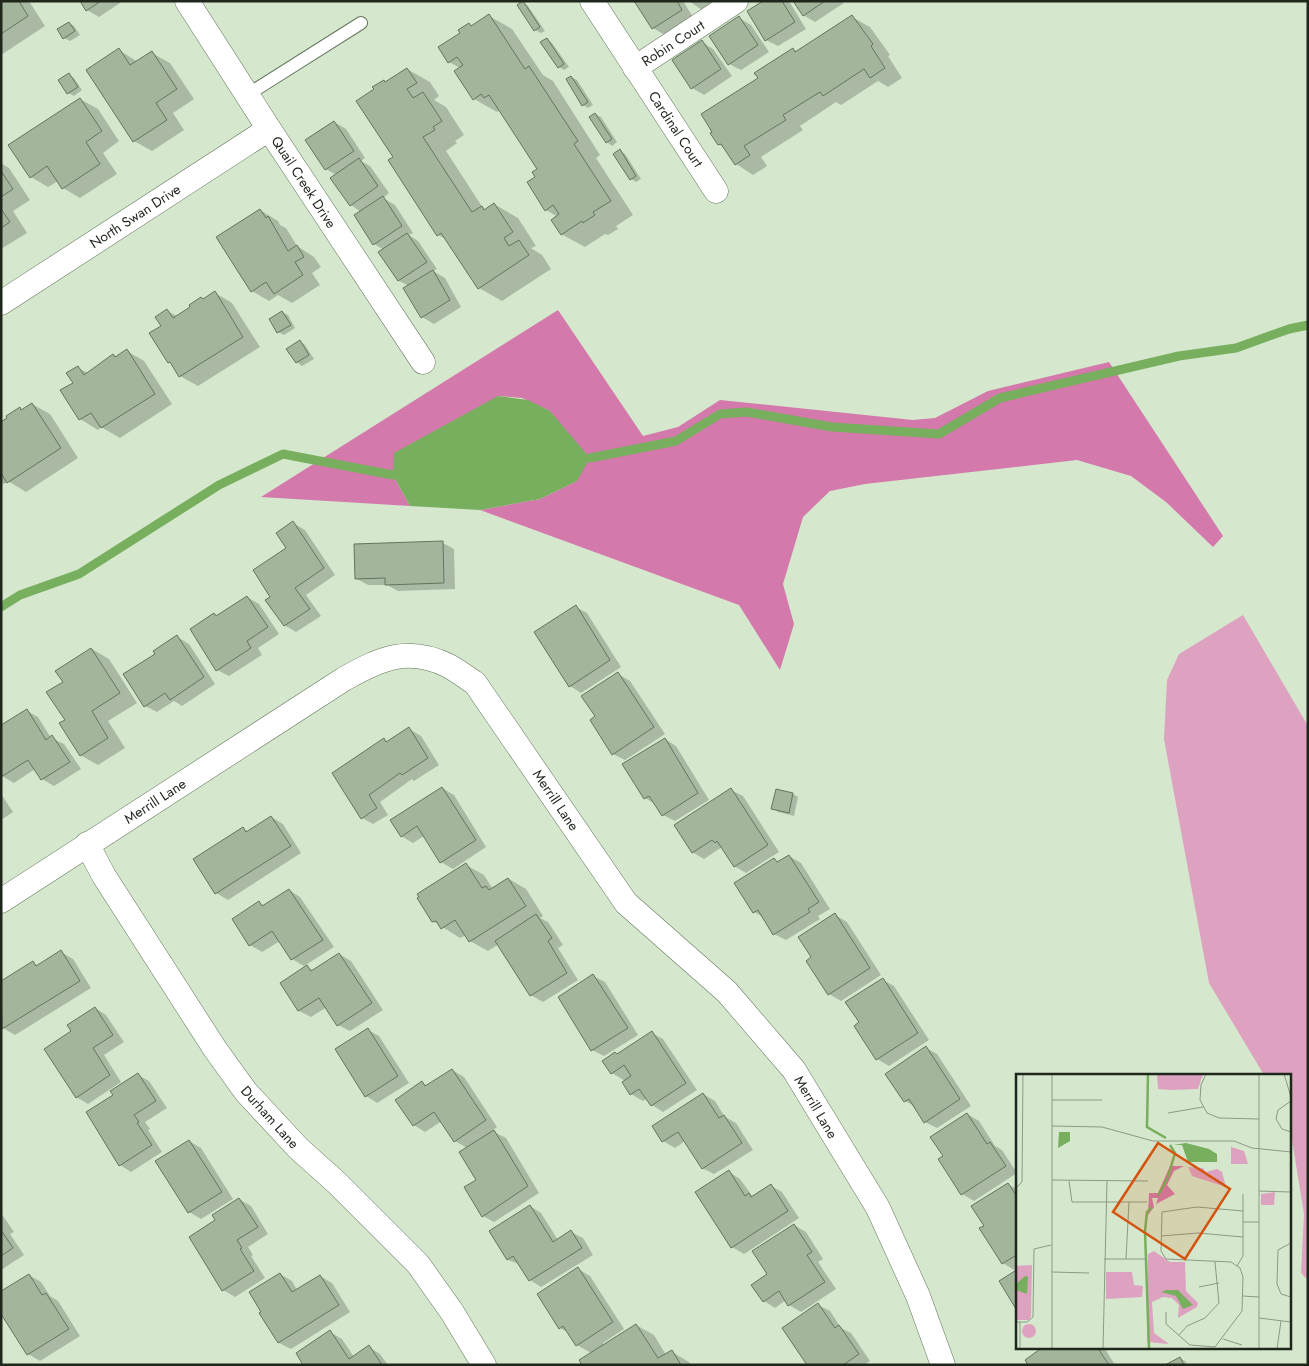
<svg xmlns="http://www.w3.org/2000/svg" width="1309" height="1366" viewBox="0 0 1309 1366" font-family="Jost,sans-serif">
<rect width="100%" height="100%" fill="#d5e8cd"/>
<path fill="#dea2c1" d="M1243,615L1308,726V1280L1301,1273L1304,1214L1290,1128V1075H1264L1209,983L1164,739L1167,680L1179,654Z"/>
<path fill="#d479ab" d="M558,310L643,436L678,427L720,400L913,420L935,418L988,391L1109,362L1223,536L1213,547L1166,502L1131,476L1077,460L865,484L830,491L803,517L783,584L794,624L780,670L739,605L480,510L540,499L577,481L550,411L522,398L498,396L393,475L410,506L261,497Z"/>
<path fill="#77af5e" d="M498,396L528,400L550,411L590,458L577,481L540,499L480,510L410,506L393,475L394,453Z"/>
<g fill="#0003">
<path d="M1,1H29L45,26L1,55Z"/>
<path d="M82,1H123L99,17L87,10Z"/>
<path d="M635,1H683L693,17L665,35L653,28Z"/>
<path d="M689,1H716L702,10Z"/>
<path d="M765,1H789L806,29L778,46L766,40Z"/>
<path d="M794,1H842L844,3L815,22L803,15Z"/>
<path d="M523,2L528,6L545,31L541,33L535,30Z"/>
<path d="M489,16L512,29L543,75L553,81L600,155L596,158L633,215L616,226L618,229L608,235L605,234L585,247L561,234L558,217L546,210L537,177L538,170L500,110L497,112L474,99L460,68L449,62L462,33L469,25L472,27Z"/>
<path d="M852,17L870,27L890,55L888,56L902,78L888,87L878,81L841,105L836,102L800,126L803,130L761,157L767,166L753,175L736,164L725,148L719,144L759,78L793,49L798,52Z"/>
<path d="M739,18L751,25L769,52L741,70L729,64Z"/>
<path d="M69,23L74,26L80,35L70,41L64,38Z"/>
<path d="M547,39L552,43L569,67L564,70L559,67Z"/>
<path d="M702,42L713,49L732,76L704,95L692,88Z"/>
<path d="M119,50L138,62L152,53L170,63L194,99L173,113L184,130L152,151L134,141Z"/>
<path d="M407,69L430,82L439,96L434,100L446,107L464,135L455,141L457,143L446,151L483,208L486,210L494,204L518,218L536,246L531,248L542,255L551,269L502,301L479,288L448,240L438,235L394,157L375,90L384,81L386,83Z"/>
<path d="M69,75L74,78L82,90L74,96L68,93Z"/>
<path d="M571,77L577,80L593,105L588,108L583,105Z"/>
<path d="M80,99L98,109L119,141L103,153L117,174L80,198L63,188L58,181L48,187L31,177Z"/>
<path d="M595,114L601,117L617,142L612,146L607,142Z"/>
<path d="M334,122L346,129L365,158L361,161L370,166L389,193L383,198L395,205L413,233L409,235L418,241L437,269L433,271L445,278L461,307L434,324L422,317L409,286L399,281L380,253L384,250L374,244L361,212L351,205L336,175L326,169Z"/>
<path d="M620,151L625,154L641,179L636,182L631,179Z"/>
<path d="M1,163L9,168L30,200L13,211L27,233L1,249Z"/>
<path d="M260,210L278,221L280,225L286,228L297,246L314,257L321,267L312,273L320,285L292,303L278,295L269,301L252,291Z"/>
<path d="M215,293L232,303L260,347L198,386L180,376L173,365L169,362L163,326L167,311L177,316Z"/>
<path d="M282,312L288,315L295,328L284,335L278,332Z"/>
<path d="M300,341L305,345L314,359L302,366L297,362L288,349Z"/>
<path d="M127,351L144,361L172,404L120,438L101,427L98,430L80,419L74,383L78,368L88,373L114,355L117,357Z"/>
<path d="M32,404L50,414L78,458L26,492L8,481L4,484L1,482V422L20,409L23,410Z"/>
<path d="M293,523L305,530L335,575L306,595L321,616L296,632L284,625L272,597L288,549Z"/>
<path d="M443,543L454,549L455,589L398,591L387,585H368L357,579Z"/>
<path d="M247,597L259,604L279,634L258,648L262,655L229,676L217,670V617Z"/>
<path d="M576,607L587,613L621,667L581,693L570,686Z"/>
<path d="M177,637L189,644L215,684L182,706L174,701L157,712L145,706L156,654Z"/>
<path d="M92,649L109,659L137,703L108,721L125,748L98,765L80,755L66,721L64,682Z"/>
<path d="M618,674L630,681L665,734L625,760L613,754L596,717Z"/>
<path d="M27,711L38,717L51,738L64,744L81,769L54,786L42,779L35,769L14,783L2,776Z"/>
<path d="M409,729L421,736L439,765L414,781L412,779L380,802L388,815L373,824L362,818L384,740L388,742Z"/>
<path d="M665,739L676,746L709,800L675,821L663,815L657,805L645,798Z"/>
<path d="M442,788L454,795L486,847L453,869L441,862L424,836L413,843L401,836Z"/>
<path d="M731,790L743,796L779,852L746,873L734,866L722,847L704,859L692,852Z"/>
<path d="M777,790L793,794L798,797L794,816L778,812L773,808Z"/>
<path d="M1,794L13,812L1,820Z"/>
<path d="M271,817L283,824L301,853L228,900L216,893L243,828L249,832Z"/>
<path d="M789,856L801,863L830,909L818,916L820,919L786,940L774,934L765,918L754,912L774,860L779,862Z"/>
<path d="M466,865L484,875L493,889L509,879L526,889L543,916L540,918L548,922L563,945L558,948L578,980L543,1002L531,995L499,944L488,951L470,941L466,935L460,938L433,921Z"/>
<path d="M289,890L300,897L334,947L304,966L292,959L280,941L262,952L250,945L233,919L259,903L265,906Z"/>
<path d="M835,915L847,922L881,975L841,1001L829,994L813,958Z"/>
<path d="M61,952L73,959L91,988L15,1035L3,1028L1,1025V983L33,963L39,966Z"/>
<path d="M339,954L351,961L383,1010L350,1031L338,1025L327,1007L311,1017L299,1011L282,984L307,967L314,971Z"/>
<path d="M593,976L605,982L638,1035L604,1056L592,1050Z"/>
<path d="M883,980L894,986L929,1040L889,1066L877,1059L860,1023Z"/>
<path d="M95,1008L106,1015L124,1042L104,1055L121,1082L88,1104L76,1097L73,1032Z"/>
<path d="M368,1030L379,1036L409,1083L377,1103L366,1096Z"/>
<path d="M652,1033L663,1039L697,1090L663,1112L652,1105L647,1098L643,1101L631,1094L625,1081L612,1073L618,1055Z"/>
<path d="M926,1048L937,1054L971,1106L937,1128L925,1122L916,1107L905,1101Z"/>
<path d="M452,1070L464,1077L497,1127L492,1131L506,1138L539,1193L494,1222L483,1216L477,1180L467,1148L455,1141L442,1121L425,1132L414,1125L422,1083L428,1086Z"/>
<path d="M138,1075L149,1081L167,1108L145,1122L150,1129L148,1130L162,1152L131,1172L120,1165L115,1095Z"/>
<path d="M703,1094L715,1101L725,1117L736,1123L753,1150L714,1174L702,1168L685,1141L675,1148L663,1141Z"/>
<path d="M967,1114L979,1121L995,1146L1002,1150L1017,1173L974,1201L962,1194L945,1157Z"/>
<path d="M189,1141L201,1148L233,1199L201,1219L189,1212L157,1161Z"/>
<path d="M729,1172L740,1179L753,1197L771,1186L782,1192L799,1218L744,1254L732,1247Z"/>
<path d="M1008,1184L1018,1190V1268L1014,1270L1003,1263L985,1226Z"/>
<path d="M239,1199L251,1206L268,1234L248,1247L253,1255L251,1256L265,1278L235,1297L223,1290L217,1221Z"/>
<path d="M530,1206L541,1213L558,1240L571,1232L583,1238L593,1255L541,1287L530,1280L521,1265L508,1260Z"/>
<path d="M1,1213L14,1232L10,1234L24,1255L1,1270Z"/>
<path d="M794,1225L806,1232L823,1259L818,1262L836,1289L801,1312L789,1305L786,1300L775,1308L764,1301L769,1275Z"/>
<path d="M578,1269L590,1276L624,1329L603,1343L604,1345L636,1325L654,1335L666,1355L672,1352L689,1362L691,1365H583L591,1353L577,1345L569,1333L560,1328Z"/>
<path d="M280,1274L292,1281L297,1290L320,1276L332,1283L350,1312L291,1349L279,1343L261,1313Z"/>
<path d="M29,1275L41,1282L50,1296L58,1301L80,1336L40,1361L28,1354Z"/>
<path d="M818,1305L830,1311L841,1328L851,1333L870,1361L864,1365H808Z"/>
<path d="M330,1332L342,1339L354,1357L369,1347L380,1354L388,1365H305Z"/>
<path d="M1046,1347H1104L1115,1365H1029Z"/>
<path d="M1180,1358L1185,1361L1187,1365H1168Z"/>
</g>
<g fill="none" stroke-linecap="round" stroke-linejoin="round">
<g stroke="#77af5e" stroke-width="9">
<path d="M590,458L676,441L720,414L747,412L832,427L939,434L1000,398L1179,356L1236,348L1289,329L1308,325"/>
<path d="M1,607L20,595L79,574L219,485L283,454L393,475"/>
</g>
</g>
<g fill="#a3b59b" stroke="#64755e">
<path d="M1,1H19L28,16L1,34Z"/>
<path d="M80,1H101L86,11Z"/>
<path d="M523,1L540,27L534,31L517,5Z"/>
<path d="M634,1H677L682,10L652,29Z"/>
<path d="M763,1H782L795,22L765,41L747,11Z"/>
<path d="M793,1H825L803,16Z"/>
<path d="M489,14L525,69L529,66L578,141L574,144L611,201L593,212L595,215L583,223L582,221L561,235L551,220L559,214L553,205L545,211L527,182L535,177L532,172L537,169L489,95L484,98L481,94L473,100L454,71L463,65L457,57L448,63L438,47L460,33L458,30L469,23L471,26Z"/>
<path d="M852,15L873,44L871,46L885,68L870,78L864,69L823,96L820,92L783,115L786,120L744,146L750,155L735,165L721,144L718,145L710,133L712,132L701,114L758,78L754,73L793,48L795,52Z"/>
<path d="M739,16L758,45L728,65L709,36Z"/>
<path d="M69,22L75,31L63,39L57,29Z"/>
<path d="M547,38L564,64L558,68L540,42Z"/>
<path d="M702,40L721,69L691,89L672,60Z"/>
<path d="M119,48L130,65L152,51L177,89L156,103L167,120L133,142L86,70Z"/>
<path d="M407,68L417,83L407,89L413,98L423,92L442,121L433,127L435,130L423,137L472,212L482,206L484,210L494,203L513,232L504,238L509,246L519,240L529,255L478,289L441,233L437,236L388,160L393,157L356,101L374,89L372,87L384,80L385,82Z"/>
<path d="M69,73L78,87L67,94L58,80Z"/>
<path d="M571,76L588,102L582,106L566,79Z"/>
<path d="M80,98L102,131L86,142L100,164L62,189L47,166L30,178L8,145Z"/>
<path d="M595,113L612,139L606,143L589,117Z"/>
<path d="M334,121L354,151L325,170L305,140Z"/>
<path d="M620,149L636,176L630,180L613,154Z"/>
<path d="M359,158L378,186L350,206L330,178Z"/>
<path d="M1,171L13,189L1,197Z"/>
<path d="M383,196L402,226L373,245L354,215Z"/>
<path d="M1,209L10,222L1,228Z"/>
<path d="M260,209L266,218L268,216L288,251L297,245L304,257L295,262L303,275L274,294L266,282L251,292L216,237Z"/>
<path d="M407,233L427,262L398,281L378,252Z"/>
<path d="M433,270L450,300L421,318L403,288Z"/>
<path d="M215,291L243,337L179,377L170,362L168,363L149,333L161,326L155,317L167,309L173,318L190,307L189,305L201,297L203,299Z"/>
<path d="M282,311L291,325L277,333L269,319Z"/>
<path d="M300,340L309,355L296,363L286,349Z"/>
<path d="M127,349L155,394L101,428L91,413L79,420L60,390L73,383L66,373L78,366L84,375L113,354L115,357Z"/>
<path d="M32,403L61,448L7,483L1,473V422L7,418L6,416L20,407L21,410Z"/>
<path d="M293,521L324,568L295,588L310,609L284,626L265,600L270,597L253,570L286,548L276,533Z"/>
<path d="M443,541L444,583L385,585V578L355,579L354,544Z"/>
<path d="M247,596L268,627L247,641L251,648L216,671L190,629L214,613L216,616Z"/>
<path d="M576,605L610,660L569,687L534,632Z"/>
<path d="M177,635L204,677L170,700L165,693L144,707L123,674L155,654L153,651Z"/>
<path d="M91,648L120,693L92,711L108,738L80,756L59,723L65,720L46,692L63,682L55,671Z"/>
<path d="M618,672L654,727L612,755L590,720L595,716L581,696Z"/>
<path d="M27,709L46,740L52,735L70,762L41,780L28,760L1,777V725Z"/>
<path d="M409,727L428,758L402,775L400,773L369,795L377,808L361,819L332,773L384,738L386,742Z"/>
<path d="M665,738L698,793L662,816L649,796L644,799L622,764Z"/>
<path d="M442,787L476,840L440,863L417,826L401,837L390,820Z"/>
<path d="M731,788L768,845L734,867L717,841L715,843L712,840L692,853L674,825Z"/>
<path d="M776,789L793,793L789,813L771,809Z"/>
<path d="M271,816L291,846L215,894L193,859L243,827L246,832Z"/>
<path d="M789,855L819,902L808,909L810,912L773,935L758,910L753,913L734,883L774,858L777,862Z"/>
<path d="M466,863L482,888L486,886L489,890L508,878L526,906L469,942L455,920L441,929L436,921L432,922L417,898L419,897L417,894Z"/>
<path d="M289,889L323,940L291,960L272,931L249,946L232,919L259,901L262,906Z"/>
<path d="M835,913L870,968L828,995L806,961L811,957L798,937Z"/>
<path d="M536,914L552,938L548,941L567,973L530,996L495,941Z"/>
<path d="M61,950L80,981L2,1029L1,981L33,961L36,966Z"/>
<path d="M339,953L372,1003L337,1026L319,998L298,1011L280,983L307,965L311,971Z"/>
<path d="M593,974L628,1028L591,1051L558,997Z"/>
<path d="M883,978L918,1033L876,1060L854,1026L859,1022L845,1002Z"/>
<path d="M95,1007L113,1035L93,1048L110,1075L76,1098L44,1049L71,1031L67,1025Z"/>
<path d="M368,1028L398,1076L365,1097L335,1049Z"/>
<path d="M652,1031L686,1083L651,1106L639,1089L630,1095L622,1082L631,1076L624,1065L611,1074L602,1061L615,1052L617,1054Z"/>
<path d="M926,1046L960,1099L924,1123L909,1099L904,1102L885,1074Z"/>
<path d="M452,1069L486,1120L454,1142L434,1112L413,1126L395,1100L422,1081L425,1086Z"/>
<path d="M138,1073L156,1101L134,1115L139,1122L137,1123L152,1145L119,1166L86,1112L113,1095L110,1091Z"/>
<path d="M703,1093L719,1118L724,1115L742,1143L702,1169L678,1132L662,1142L652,1126Z"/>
<path d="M967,1113L987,1144L990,1142L1006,1166L961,1195L938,1159L943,1156L930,1137Z"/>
<path d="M494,1130L528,1186L482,1217L464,1187L476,1180L459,1152Z"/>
<path d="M189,1140L222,1192L188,1213L155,1161Z"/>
<path d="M729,1170L745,1196L749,1193L751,1197L771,1184L788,1211L731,1248L695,1192Z"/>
<path d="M1008,1183L1018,1198V1254L1002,1264L979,1228L984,1226L971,1206Z"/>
<path d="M239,1198L258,1227L237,1240L242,1248L240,1249L254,1271L222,1291L189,1237L215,1220L212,1215Z"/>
<path d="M530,1205L553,1242L571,1230L582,1248L529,1281L513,1256L507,1260L489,1231Z"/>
<path d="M794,1224L812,1252L807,1255L825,1282L788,1306L779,1291L763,1302L751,1285L767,1274L752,1251Z"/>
<path d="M1,1230L13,1248L1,1256Z"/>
<path d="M578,1267L613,1322L576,1346L563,1326L559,1329L537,1294Z"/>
<path d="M1018,1269V1308L1016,1309L999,1281Z"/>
<path d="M280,1273L292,1292L320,1275L339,1305L278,1343L259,1313L261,1312L249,1292Z"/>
<path d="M29,1274L42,1295L46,1293L69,1329L27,1355L1,1314V1291Z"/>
<path d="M818,1303L835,1328L839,1325L859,1354L843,1365H807L782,1328Z"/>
<path d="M636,1324L658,1358L672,1350L681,1365H582L579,1360Z"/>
<path d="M330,1330L349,1359L369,1345L382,1365H303L296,1353Z"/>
<path d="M1043,1347H1097L1109,1365H1028L1025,1360Z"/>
<path d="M1180,1357L1184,1365H1165Z"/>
</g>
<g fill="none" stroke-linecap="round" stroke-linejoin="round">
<g stroke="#64755d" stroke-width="14">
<path id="lane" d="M247,95L361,23"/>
</g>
<g stroke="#64755d" stroke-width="25">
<g id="street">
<path d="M187,1L269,129L423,362"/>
<path d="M592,1L716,191"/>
<path d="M635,68L736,1"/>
<path d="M1,303L269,129"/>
<path d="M87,844L104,876L215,1049L246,1092L298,1148L337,1183L418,1264L452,1312L484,1365"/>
<path d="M1,901L344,679C381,658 408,646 449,666C458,671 467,678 475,683L626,903L727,992L794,1070L878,1208L918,1296L943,1365"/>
</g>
</g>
<use href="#lane" stroke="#fff" stroke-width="12"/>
<use href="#street" stroke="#fff" stroke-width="24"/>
</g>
<g text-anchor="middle" stroke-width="4.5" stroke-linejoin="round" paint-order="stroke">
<g font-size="14" fill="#1f261c" stroke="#fff">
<text transform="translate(673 43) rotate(-33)" y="5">Robin Court</text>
<text transform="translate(676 129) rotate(57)" y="5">Cardinal Court</text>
<text transform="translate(304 182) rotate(57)" y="5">Quail Creek Drive</text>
<text transform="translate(135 216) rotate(-33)" y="5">North Swan Drive</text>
<text transform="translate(556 800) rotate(56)" y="5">Merrill Lane</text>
<text transform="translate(155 801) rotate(-33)" y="5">Merrill Lane</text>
<text transform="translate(816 1107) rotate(59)" y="5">Merrill Lane</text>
<text transform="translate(270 1117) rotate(48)" y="5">Durham Lane</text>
</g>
</g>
<g transform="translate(1016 1074)">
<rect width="275" height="275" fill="#d5e8cd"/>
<path d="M141,0H187L182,15L155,16L142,15ZM215,73L228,77L232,90H215ZM172,93L187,94L190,98L201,95L206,98L210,113L176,102ZM259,118L258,131H245V120ZM138,177L154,188H169L170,217L182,229L181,233L162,244L163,231L156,224L147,223L136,228L138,259L153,270L131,268L132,180ZM16,191L15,242L13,246H0V192ZM90,198H116L118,211L127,212L126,223L90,225ZM6 257a7 7 0 1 1 14 0a7 7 0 1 1-14 0Z" fill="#dea2c1"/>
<path d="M154,92H168L158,97L151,111L159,120L140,130L142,124H136L138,133L132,141L133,119H142Z" fill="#d479ab"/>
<path d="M43,58H54V67L42,74ZM170,69L193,75L201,80V88H172L166,71H157ZM9,202L12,203L11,220L0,216V210ZM150,216H162L177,231L167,235L160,222L145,218Z" fill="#77af5e"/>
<path fill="none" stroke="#77af5e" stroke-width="2.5" d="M132,0L131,53L150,64M142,122L152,103L159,79L154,71M133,275L129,157L131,138L136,133"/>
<path fill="none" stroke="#8c9a86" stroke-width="1" d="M36,0V275M190,0L185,11L184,26L191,39L203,44L243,45M268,0L275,23M36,26H86M275,27L262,36L260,45L266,55L275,58M152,39L187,33M36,52L86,53L137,67H218L236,74L275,78M36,106L132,107M53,107L56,128H131M0,114L6,108L7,0M243,117L275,118M227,148H243M145,162L182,159L227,163M275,169L262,176L261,210L265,220L275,223M88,185H129M110,185L113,128M221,192L227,182V120M36,198L73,199M183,213L203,209M227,222L243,223M150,238V250L174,271L199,273L226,237L227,203L224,194L215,188L150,185L145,177L146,138L181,133L227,137M243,244L275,248M0,248H11L17,243L18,175L35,171M163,261L171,252L189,244L203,229L199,188M207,265L226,271M4,275V248M87,275L91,107M243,275V0M261,275L265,247"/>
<path fill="#d4540e" fill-opacity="0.15" stroke="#d4540e" stroke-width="2.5" d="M142,69L214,115L169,185L97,138Z"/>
<rect width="275" height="275" fill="none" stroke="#1f261c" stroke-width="2.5"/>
</g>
<rect width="1309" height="1366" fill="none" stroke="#1f261c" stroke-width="5"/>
</svg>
